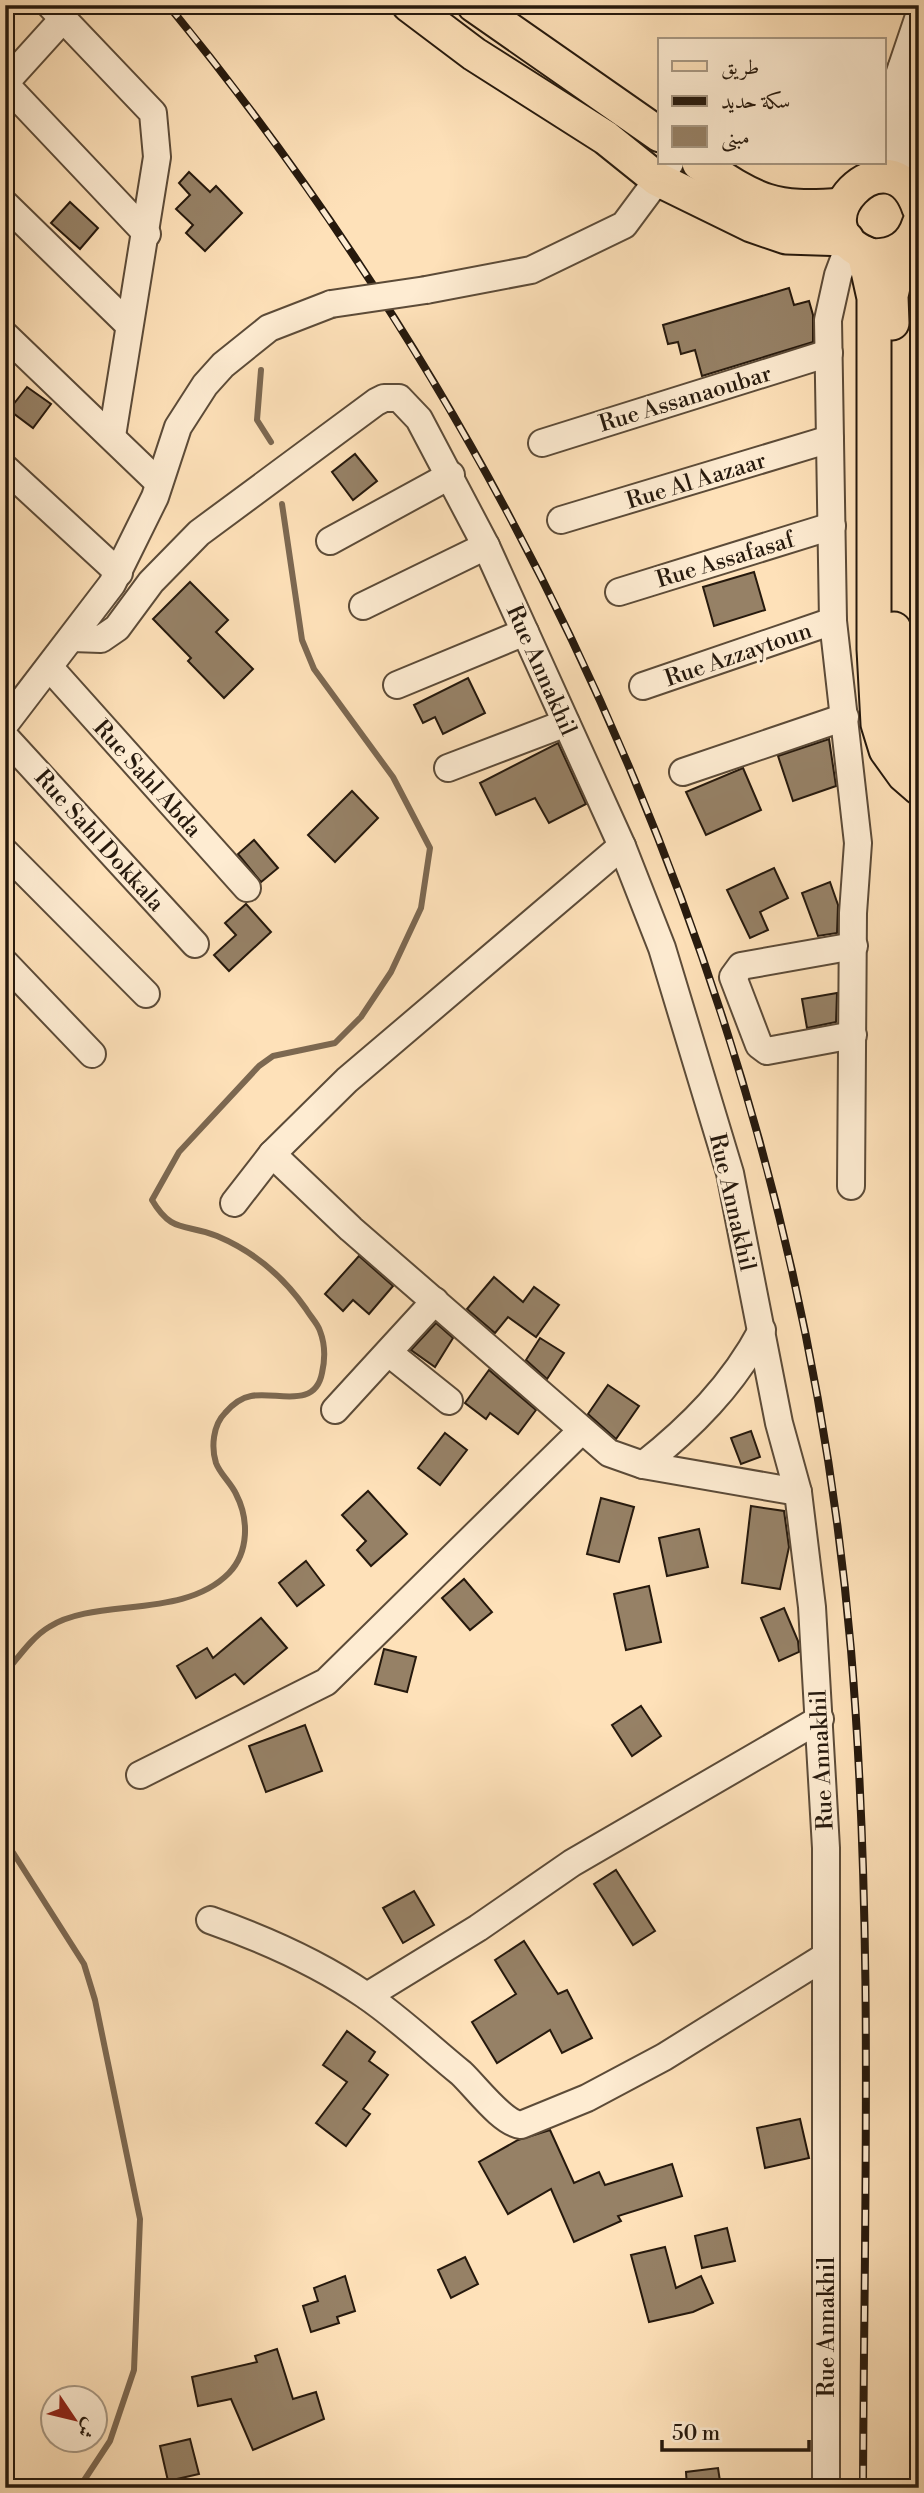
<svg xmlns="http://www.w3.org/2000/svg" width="924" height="2493" viewBox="0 0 924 2493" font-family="'Libre Bodoni',Amiri,serif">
<rect width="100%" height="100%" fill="#fee1b9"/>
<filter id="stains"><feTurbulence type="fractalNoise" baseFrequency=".00286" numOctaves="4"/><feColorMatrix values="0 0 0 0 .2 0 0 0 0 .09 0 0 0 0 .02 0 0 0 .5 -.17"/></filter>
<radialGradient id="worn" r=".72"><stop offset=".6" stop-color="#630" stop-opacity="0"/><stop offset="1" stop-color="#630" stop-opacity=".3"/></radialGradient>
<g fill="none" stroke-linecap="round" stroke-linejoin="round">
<g stroke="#7c6851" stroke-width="6">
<path d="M261,370L257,420L271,442"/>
<path d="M5,1673C18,1658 32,1637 49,1627C96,1597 183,1620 229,1573C249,1552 249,1519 236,1494C231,1483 220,1474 216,1463C211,1447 213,1425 225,1413C231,1406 240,1398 251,1396C276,1391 315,1410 322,1373C325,1360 325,1344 320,1331C318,1324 310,1316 306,1309C283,1276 255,1252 217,1236C185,1223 172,1234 152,1200L179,1152L259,1066L273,1056L335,1043L361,1017L391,972L421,908L430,848L393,777L314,669L302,640L282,504"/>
<path d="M5,1840L84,1964L95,2000L140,2219L134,2370L110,2441L79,2488"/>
</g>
</g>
<g fill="#968166" stroke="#26190d" stroke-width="2">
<path d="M189,172L210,192L216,186L242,213L205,251L186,233L193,225L176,209L190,195L179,183Z"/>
<path d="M70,202L98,228L80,249L51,223Z"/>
<path d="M789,288L794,305L809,301L813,315V342L702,376L695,350L681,354L678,342L668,344L663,325Z"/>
<path d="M27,387L51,404L33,428L9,410Z"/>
<path d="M355,454L377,481L353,500L332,472Z"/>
<path d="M754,572L765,610L714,626L703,587Z"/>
<path d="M190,582L228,620L216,632L253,669L224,698L188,661L191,658L153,619Z"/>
<path d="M468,678L485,713L443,734L435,717L423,723L414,705Z"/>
<path d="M829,739L836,786L793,801L778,756Z"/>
<path d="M558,743L586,804L549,823L535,798L496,815L480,783Z"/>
<path d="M743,768L761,810L706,835L686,792Z"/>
<path d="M352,791L378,818L335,862L308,835Z"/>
<path d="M254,840L278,868L261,882L238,854Z"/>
<path d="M774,868L788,898L760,912L768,930L750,938L727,890Z"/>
<path d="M830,882L838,905L837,933L818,936L802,893Z"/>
<path d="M246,904L271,932L229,971L214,955L236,935L225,923Z"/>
<path d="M837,993L836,1022L807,1028L802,999Z"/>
<path d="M359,1256L393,1286L369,1314L353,1300L343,1311L325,1294Z"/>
<path d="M494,1277L523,1302L534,1287L559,1305L536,1337L508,1317L495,1333L467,1309Z"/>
<path d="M436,1323L453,1338L435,1367L411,1350Z"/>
<path d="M540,1338L564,1353L547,1379L526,1360Z"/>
<path d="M489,1370L536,1410L518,1434L490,1413L486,1419L465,1403Z"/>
<path d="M608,1385L639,1406L616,1439L588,1414Z"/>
<path d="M751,1431L760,1457L741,1464L731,1438Z"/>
<path d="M445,1433L467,1450L440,1485L418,1468Z"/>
<path d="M368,1491L407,1534L371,1566L357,1550L366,1541L342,1515Z"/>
<path d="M601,1498L634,1507L619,1562L587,1554Z"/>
<path d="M751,1506L784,1511L789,1547L780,1589L742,1583Z"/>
<path d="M699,1529L708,1567L667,1576L659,1538Z"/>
<path d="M306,1561L324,1585L297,1606L279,1583Z"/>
<path d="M464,1579L492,1612L470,1630L442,1598Z"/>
<path d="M649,1586L661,1642L626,1650L614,1594Z"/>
<path d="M784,1608L798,1641L799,1652L779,1661L761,1618Z"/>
<path d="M261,1618L287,1648L244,1684L235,1674L196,1698L177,1666L207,1648L213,1658Z"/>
<path d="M384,1649L416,1657L407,1692L375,1684Z"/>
<path d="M641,1706L661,1736L632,1756L612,1725Z"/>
<path d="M305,1725L322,1771L266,1792L249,1746Z"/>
<path d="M616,1870L655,1931L633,1945L594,1884Z"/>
<path d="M414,1891L434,1925L403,1943L383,1908Z"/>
<path d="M524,1941L558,1994L567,1990L592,2038L562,2053L550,2030L497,2063L472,2022L516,1994L495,1960Z"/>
<path d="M347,2031L375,2052L369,2061L388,2075L363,2109L370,2114L346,2146L316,2123L347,2082L323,2065Z"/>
<path d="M800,2119L809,2158L765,2168L757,2128Z"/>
<path d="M550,2130L574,2183L599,2172L605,2185L672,2164L682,2196L618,2216L621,2221L574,2242L551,2189L508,2214L479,2162L518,2140Z"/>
<path d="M727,2228L735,2261L702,2268L695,2236Z"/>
<path d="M665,2247L676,2288L701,2276L713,2303L693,2312L649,2322L631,2255Z"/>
<path d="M465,2257L478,2284L451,2298L438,2270Z"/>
<path d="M345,2276L355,2311L337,2317L339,2323L311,2332L303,2306L318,2301L314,2288Z"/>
<path d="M277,2349L293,2399L316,2392L324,2419L253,2450L231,2399L198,2406L192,2377L257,2362L255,2356Z"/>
<path d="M190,2439L199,2474L168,2481L160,2446Z"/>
<path d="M718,2468L721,2488H687L686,2472Z"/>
</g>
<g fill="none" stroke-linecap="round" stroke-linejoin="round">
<g stroke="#5c4b38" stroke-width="30">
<g id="minor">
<path d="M50,5L153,113L157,157L112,436"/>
<path d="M5,83L63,19"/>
<path d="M5,84L147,234"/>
<path d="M896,84L919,16"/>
<path d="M899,181L896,130L902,67"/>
<path d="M5,204L129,325"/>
<path d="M850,243L838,275L828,320L833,621L858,843L853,913L851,1186"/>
<path d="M426,290L531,270L624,225L670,163"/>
<path d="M5,335L159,483"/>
<path d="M542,443L829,353"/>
<path d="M5,468L119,573"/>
<path d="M561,520L830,439"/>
<path d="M330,541L451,475"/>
<path d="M619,592L832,526"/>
<path d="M363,606L486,546"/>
<path d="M72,638L101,639L117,628L151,582L199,533L376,402L384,398H399L419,419L486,546L622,846L662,948L730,1173L779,1423L798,1492L812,1607L826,1848V2488"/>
<path d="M50,668L247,888"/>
<path d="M397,685L525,632"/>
<path d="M643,686L833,621"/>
<path d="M5,724L112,584L155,497L178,427L205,385L223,365L269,328L331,304"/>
<path d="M5,737L195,944"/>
<path d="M448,768L566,723"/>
<path d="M683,772L845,717"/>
<path d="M5,852L146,994"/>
<path d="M5,963L92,1054"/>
<path d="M853,1035L767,1051L759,1045L733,977L741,966L854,946"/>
<path d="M272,1154L351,1229L609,1453L643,1465L798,1492"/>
<path d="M234,1203L272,1154L347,1080L622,846"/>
<path d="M389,1353L449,1401"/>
<path d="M335,1410L435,1301"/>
<path d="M643,1465C691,1427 733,1385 762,1330"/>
<path d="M140,1775L326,1682L582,1430"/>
<path d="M210,1920C264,1939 317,1962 365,1995C399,2018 429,2047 461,2073C476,2087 502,2123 521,2125L587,2098L664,2057L826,1956"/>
<path d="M367,1996L478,1928L572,1863L820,1719"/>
</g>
</g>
<g stroke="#26190d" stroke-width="37">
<g id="major">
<path d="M409,5L474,54L606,138L657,179L751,225L786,237L847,239"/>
<path d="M474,5L660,135"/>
<path d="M699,163C757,201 771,211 842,205"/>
<path d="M919,208C890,124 787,229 873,256C896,256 912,246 919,224"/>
<path d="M864,253L874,298V649L878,724L886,750L904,775L919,788"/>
<path d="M892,323L891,296L901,250"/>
<path d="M894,629C894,667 899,711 919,744"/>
</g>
</g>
<use href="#minor" stroke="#feecd2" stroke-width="26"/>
<use href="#major" stroke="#fee1b9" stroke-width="33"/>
<g stroke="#26190d" stroke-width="8">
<path id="rail" d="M168,5C550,471 799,1049 851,1650C874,1928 864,2209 863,2488"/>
</g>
<use href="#rail" stroke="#feecd2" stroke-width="5" stroke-dasharray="16" stroke-linecap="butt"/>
<g stroke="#5c4b38" stroke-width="30" stroke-linecap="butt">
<path id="minor-bridge" d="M331,304L426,290"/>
</g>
<use href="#minor-bridge" stroke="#feecd2" stroke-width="26"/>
</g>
<g text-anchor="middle" stroke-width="6" stroke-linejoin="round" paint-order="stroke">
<g font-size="23" fill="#26190d" stroke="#feecd2">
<text transform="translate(685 398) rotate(-17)" y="8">Rue Assanaoubar</text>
<text transform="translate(696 480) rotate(-17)" y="8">Rue Al Aazaar</text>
<text transform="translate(725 559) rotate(-17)" y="8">Rue Assafasaf</text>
<text transform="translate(738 654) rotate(-19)" y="8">Rue Azzaytoun</text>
<text transform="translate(542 670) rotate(66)" y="8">Rue Annakhil</text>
<text transform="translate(148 778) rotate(48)" y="8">Rue Sahl Abda</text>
<text transform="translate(100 840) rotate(48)" y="8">Rue Sahl Dokkala</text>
<text transform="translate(733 1202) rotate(77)" y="8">Rue Annakhil</text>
<text transform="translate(821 1760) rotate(-93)" y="8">Rue Annakhil</text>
<text transform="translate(826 2327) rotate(-90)" y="8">Rue Annakhil</text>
</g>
</g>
<rect width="924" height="2493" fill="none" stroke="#fee1b9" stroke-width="28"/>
<rect x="7" y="7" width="910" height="2479" fill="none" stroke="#26190d" stroke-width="3.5"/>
<rect x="14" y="14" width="896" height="2465" fill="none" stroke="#26190d" stroke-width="2"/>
<rect x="658" y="38" width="228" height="126" fill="#feecd2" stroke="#a89883" stroke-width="2"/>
<rect x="672" y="61" width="35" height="10" fill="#fee1b9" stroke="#a89883" stroke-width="2"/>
<text x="721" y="74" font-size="21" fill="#26190d">طريق</text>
<rect x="672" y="96" width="35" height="10" fill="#26190d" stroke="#a89883" stroke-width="2"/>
<text x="721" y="108" font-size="21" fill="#26190d">سكة حديد</text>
<rect x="672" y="126" width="35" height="21" fill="#968166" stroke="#a89883" stroke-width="2"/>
<text x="721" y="144" font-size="21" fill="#26190d">مبنى</text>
<g transform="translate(74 2419) rotate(125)"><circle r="33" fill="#feecd2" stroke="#a89883" stroke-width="2"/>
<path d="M0-5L12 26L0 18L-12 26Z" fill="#8f2418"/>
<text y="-10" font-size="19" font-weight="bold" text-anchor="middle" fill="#26190d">ش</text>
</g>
<path d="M662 2440v10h147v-10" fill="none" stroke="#26190d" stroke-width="3.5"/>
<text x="672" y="2440" font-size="21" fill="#26190d" stroke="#feecd2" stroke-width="5" paint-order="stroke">50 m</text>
<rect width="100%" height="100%" filter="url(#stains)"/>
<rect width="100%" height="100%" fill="url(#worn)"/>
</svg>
